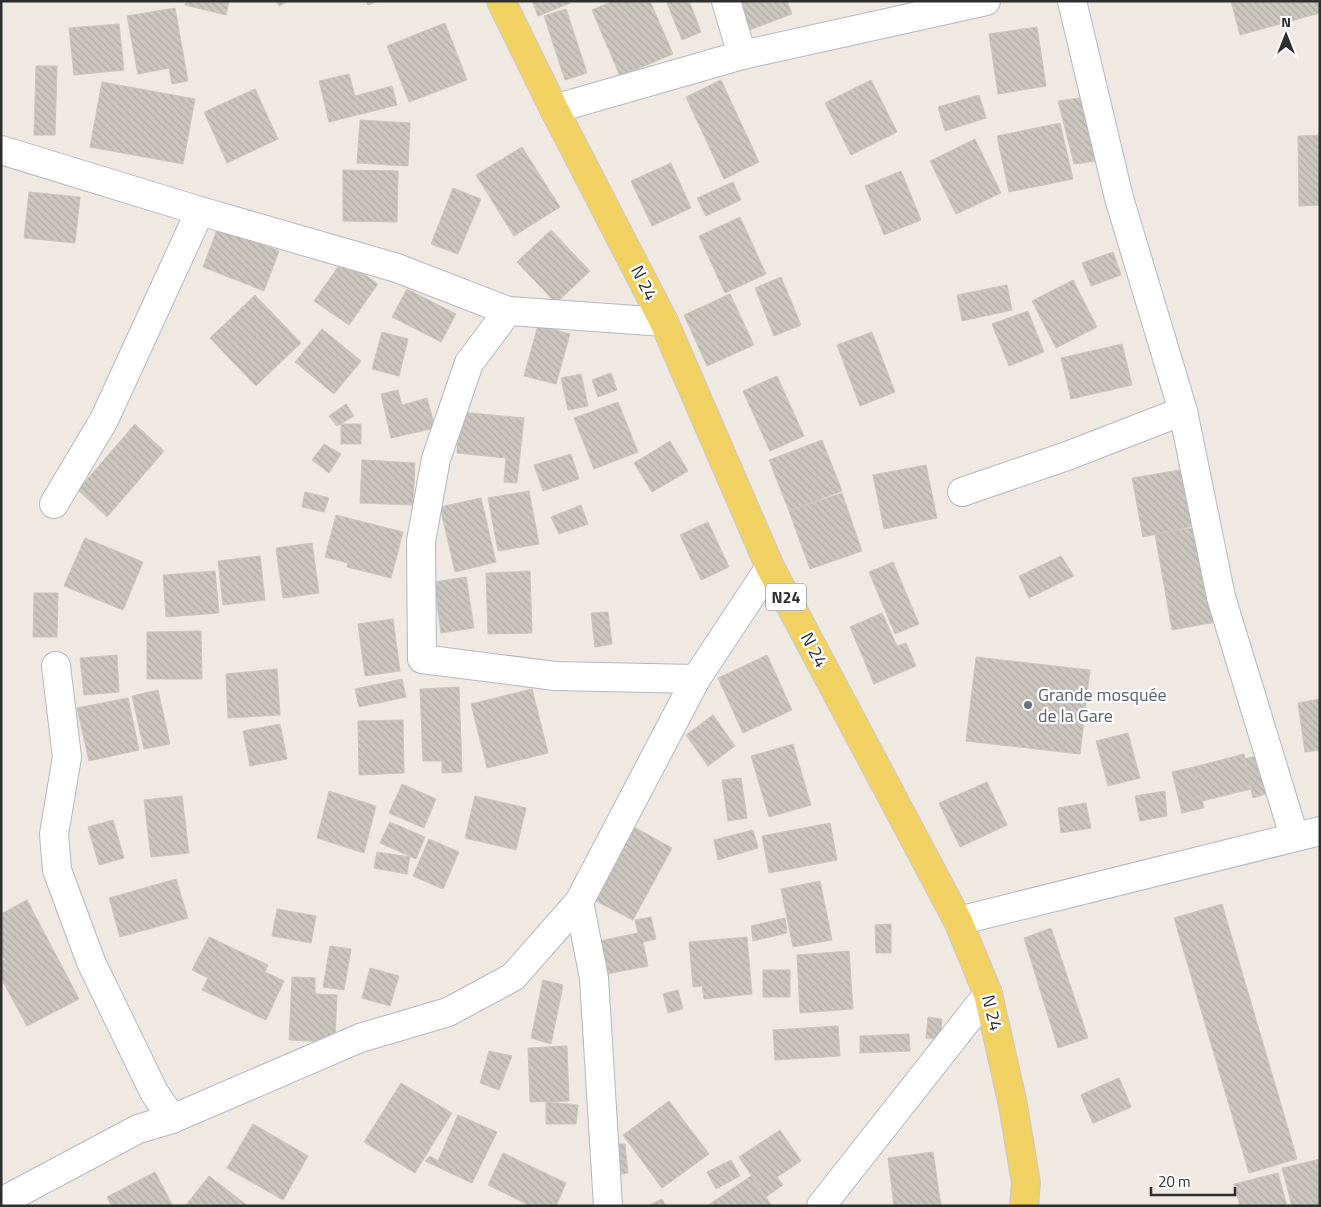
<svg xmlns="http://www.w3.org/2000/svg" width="1321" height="1207" viewBox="0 0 1321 1207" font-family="'Titillium Web',sans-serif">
<defs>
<pattern id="building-back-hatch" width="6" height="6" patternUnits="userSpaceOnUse" patternTransform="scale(1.25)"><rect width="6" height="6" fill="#cbc7bf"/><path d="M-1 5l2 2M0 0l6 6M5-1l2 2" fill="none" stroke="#afaba4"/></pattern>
</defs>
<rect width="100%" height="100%" fill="#efe9e1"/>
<g fill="url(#building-back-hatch)" stroke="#cbc5ba">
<path d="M186,1H229L226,15L185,5Z"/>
<path d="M276,1H289L279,6Z"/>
<path d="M366,1H379L368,5Z"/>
<path d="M532,1H569L570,3L538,16Z"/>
<path d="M613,1H650L673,54L620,76L592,10Z"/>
<path d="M672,1H689L701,32L682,40L667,3Z"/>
<path d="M735,1H787L792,14L747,31Z"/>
<path d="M1231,1H1320V13L1240,35Z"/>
<path d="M175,8L188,81L172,84L169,68L138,74L127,16Z"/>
<path d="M566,9L587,73L565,80L544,16Z"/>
<path d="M445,23L467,80L409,102L387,46Z"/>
<path d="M119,24L124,70L74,75L69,28Z"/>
<path d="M1037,27L1046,86L998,94L989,34Z"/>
<path d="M36,66H57L55,135H34Z"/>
<path d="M349,74L355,96L392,86L397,105L329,122L319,81Z"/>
<path d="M721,80L759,162L724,179L686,97Z"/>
<path d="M871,80L897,132L851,155L825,103Z"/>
<path d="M102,82L195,99L183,164L90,147Z"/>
<path d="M255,89L278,139L227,163L204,112Z"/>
<path d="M979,95L986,118L945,131L938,107Z"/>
<path d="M1093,96L1105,160L1074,164L1058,101Z"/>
<path d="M360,120L410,123L408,166L357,163Z"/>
<path d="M1060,123L1073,179L1009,192L997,136Z"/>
<path d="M1320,135V205L1299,206L1298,136Z"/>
<path d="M975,139L1001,193L956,214L930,161Z"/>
<path d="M522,147L560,207L514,236L476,175Z"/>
<path d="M671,163L691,208L652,226L631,181Z"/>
<path d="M343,170L398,171L397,222L343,221Z"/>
<path d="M901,171L921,220L884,235L865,186Z"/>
<path d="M733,182L741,200L706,216L697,198Z"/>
<path d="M453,188L481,199L458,254L431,244Z"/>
<path d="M29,192L80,197L75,243L24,238Z"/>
<path d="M740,217L766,274L725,293L699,236Z"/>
<path d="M218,227L279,251L264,291L203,267Z"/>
<path d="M551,230L590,271L556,303L517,262Z"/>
<path d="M1113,252L1121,275L1091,286L1082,263Z"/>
<path d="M343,260L378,284L349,325L314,301Z"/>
<path d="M781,277L801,325L774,336L755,288Z"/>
<path d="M1073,280L1097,327L1056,348L1032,301Z"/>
<path d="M1007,285L1012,310L962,321L957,295Z"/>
<path d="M407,289L456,314L441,342L392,317Z"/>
<path d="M730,294L754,345L707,366L684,315Z"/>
<path d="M255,295L301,343L256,386L210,338Z"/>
<path d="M1028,311L1044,352L1009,366L992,324Z"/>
<path d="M538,325L570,334L556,384L524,376Z"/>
<path d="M322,329L361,361L334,394L295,362Z"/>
<path d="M382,332L408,339L399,376L372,369Z"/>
<path d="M872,332L895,392L860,406L837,345Z"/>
<path d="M1122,344L1132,385L1071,399L1061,358Z"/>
<path d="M611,373L617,390L598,397L592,380Z"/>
<path d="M581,374L588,406L568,410L561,378Z"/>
<path d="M777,376L804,436L770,451L743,391Z"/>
<path d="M398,390L402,405L427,398L435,428L391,438L381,394Z"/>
<path d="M618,402L638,452L594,469L574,418Z"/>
<path d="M346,404L354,416L337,426L329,416Z"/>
<path d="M460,412L524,418L517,483L504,482L506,458L457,453Z"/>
<path d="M135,424L164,451L107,517L78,490Z"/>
<rect x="341" y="424" width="20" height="20"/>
<path d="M822,440L842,491L789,511L769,460Z"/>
<path d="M670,441L688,471L652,492L634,463Z"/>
<path d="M324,444L341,454L329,473L312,460Z"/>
<path d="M571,454L579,479L543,491L534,465Z"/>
<path d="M362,460L415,463L413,505L360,503Z"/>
<path d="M926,465L937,518L884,529L873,475Z"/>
<path d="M1192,468L1204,524L1143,537L1132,478Z"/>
<path d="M529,491L539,544L498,551L488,498Z"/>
<path d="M305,492L329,498L324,512L302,507Z"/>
<path d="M842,493L862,551L810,569L789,511Z"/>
<path d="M481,498L496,562L455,572L440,507Z"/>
<path d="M581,505L588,524L559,534L551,517Z"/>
<path d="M336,515L403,532L391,578L347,567L348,563L325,557Z"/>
<path d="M708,522L729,567L701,580L680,535Z"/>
<path d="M1199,527L1216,622L1172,630L1155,534Z"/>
<path d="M85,538L143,562L123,610L64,586Z"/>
<path d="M312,543L319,593L283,598L276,548Z"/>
<path d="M260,556L265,600L223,605L218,561Z"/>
<path d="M1061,556L1074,576L1029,598L1019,576Z"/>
<path d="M893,562L919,624L895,634L869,572Z"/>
<path d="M215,571L219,613L166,617L163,575Z"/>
<path d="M530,571L532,633L488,634L486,573Z"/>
<path d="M466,577L474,628L441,633L434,582Z"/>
<path d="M34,593H58L57,637H33Z"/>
<path d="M608,612L612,644L595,647L591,613Z"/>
<path d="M882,613L897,646L906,643L916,666L874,684L850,627Z"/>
<path d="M393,619L400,671L365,676L358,624Z"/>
<path d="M201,631L202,679H147V632Z"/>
<path d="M117,655L119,692L84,695L80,658Z"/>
<path d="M767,655L792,710L743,733L718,678Z"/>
<path d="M976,657L1090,670L1080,754L966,741Z"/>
<path d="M277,669L280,715L228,718L226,674Z"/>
<path d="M402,679L406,697L359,707L355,689Z"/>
<path d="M459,687L462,772L442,773V761H423L420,689Z"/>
<path d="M532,689L548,753L487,768L471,704Z"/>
<path d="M158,690L170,744L144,749L132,696Z"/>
<path d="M128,698L139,750L89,761L77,708Z"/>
<path d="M1320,699V750L1305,752L1298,703Z"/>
<path d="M713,715L735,746L708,766L686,735Z"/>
<path d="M403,720L404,773L359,775L358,721Z"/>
<path d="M280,724L287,759L250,766L243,731Z"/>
<path d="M1128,733L1140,778L1108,786L1096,741Z"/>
<path d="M793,744L811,805L769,817L751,756Z"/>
<path d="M1244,754L1251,789L1202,801L1194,767Z"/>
<path d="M1266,754L1275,791L1253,798L1244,759Z"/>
<path d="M1194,767L1204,808L1182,813L1172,772Z"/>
<path d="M741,778L747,818L728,821L722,780Z"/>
<path d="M987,782L1007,825L960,847L939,803Z"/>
<path d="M402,784L436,799L424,828L389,813Z"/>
<path d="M329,791L376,806L364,853L317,838Z"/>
<path d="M1165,791L1167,816L1140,821L1135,796Z"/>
<path d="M182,796L189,853L151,857L144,800Z"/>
<path d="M475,796L526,808L516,850L465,838Z"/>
<path d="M1086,803L1091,828L1061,833L1058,808Z"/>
<path d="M113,820L124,858L99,865L88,827Z"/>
<path d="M390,822L425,837L416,859L380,843Z"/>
<path d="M830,823L837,860L769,873L762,836Z"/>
<path d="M634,827L672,848L633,920L594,900Z"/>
<path d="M753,830L758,848L718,860L714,840Z"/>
<path d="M429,839L459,852L443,889L413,876Z"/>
<path d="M377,852L410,857L407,874L374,868Z"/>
<path d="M176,879L188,918L120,937L109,898Z"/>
<path d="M820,881L832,940L793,947L781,889Z"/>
<path d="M27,900L79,999L27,1026L1,978V961L5,960L1,953V914Z"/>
<path d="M1222,904L1297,1159L1249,1173L1174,918Z"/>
<path d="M277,909L316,916L311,943L272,936Z"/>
<path d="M651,917L656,939L643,942L648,966L602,975L595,942L638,933L635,920Z"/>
<path d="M785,918L787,933L753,941L751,926Z"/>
<path d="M891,924V953H876L875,925Z"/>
<path d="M1051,928L1088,1038L1058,1048L1024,938Z"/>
<path d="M209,937L268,965L265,972L284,981L266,1020L202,990L208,978L192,970Z"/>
<path d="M747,937L752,994L704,999L702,986L693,987L689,942Z"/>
<path d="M330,946L351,949L344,990L323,987Z"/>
<path d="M849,951L853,1009L800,1013L797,955Z"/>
<path d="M370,968L399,976L390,1006L362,998Z"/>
<rect x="763" y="970" width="27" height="27"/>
<path d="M292,977L315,978V994L337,995L335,1042L289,1040Z"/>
<path d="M543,980L563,985L551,1044L531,1038Z"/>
<path d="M678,990L683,1009L668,1013L663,994Z"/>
<path d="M928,1017L942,1019L940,1039L926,1038Z"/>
<path d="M838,1026L840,1056L775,1060L773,1030Z"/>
<path d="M909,1034L910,1051L860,1053V1036Z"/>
<path d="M567,1046L569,1101L530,1102L528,1048Z"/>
<path d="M489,1051L512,1056L499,1090L480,1083Z"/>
<path d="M1119,1078L1131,1107L1093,1123L1081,1095Z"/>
<path d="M1119,1078L1131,1107L1093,1123L1081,1095Z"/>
<path d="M401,1083L452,1113L415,1173L364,1142Z"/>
<path d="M669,1101L709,1154L662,1188L623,1135Z"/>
<path d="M546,1102L578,1105L576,1124H546Z"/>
<path d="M458,1115L497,1132L472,1183L425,1161L430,1156L438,1161Z"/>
<path d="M253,1124L308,1156L283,1200L227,1168Z"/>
<path d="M780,1130L801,1161L777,1177L783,1185L766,1197L739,1157Z"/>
<path d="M605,1144H625L628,1173L608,1176Z"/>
<path d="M933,1152L941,1206H894L888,1158Z"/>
<path d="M503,1153L566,1183L556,1206H531L488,1185Z"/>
<path d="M1320,1159V1206H1292L1282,1168Z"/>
<path d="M731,1160L740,1176L716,1189L707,1172Z"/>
<path d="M155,1172L173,1206H112L107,1197Z"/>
<path d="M1278,1173L1287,1206H1240L1234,1184Z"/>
<path d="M209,1176L248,1206L186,1205Z"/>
<path d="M751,1176L772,1206H707Z"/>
<path d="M662,1199L666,1206H647Z"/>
</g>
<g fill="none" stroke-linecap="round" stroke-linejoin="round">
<g stroke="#b4b7c1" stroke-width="30">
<g id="minor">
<path d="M726,1L742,55"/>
<path d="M1072,1L1119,198L1183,411L1221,597L1294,836"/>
<path d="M554,109L742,55L986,1"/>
<path d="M1,150L200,211L397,268L508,311L664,322"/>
<path d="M508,311L469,363L436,459L421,541L422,659L555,676L696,679"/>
<path d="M962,492L1067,456L1183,411"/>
<path d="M54,504L104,420L200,211"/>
<path d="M56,666L67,757L54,834L57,870L91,962L154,1092L172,1119L360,1038L448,1012L513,977L579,902L696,679L770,567"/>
<path d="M579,902L594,978L608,1206"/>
<path d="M958,921L1320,831"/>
<path d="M1,1202L138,1129L172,1119"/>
<path d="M821,1206L988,994"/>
</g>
</g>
<g stroke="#c9c9c9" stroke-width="30">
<path id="major" d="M501,1L554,109L664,322L770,567L958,921L988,994L1013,1105L1026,1183L1024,1206"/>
</g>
<use href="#minor" stroke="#fff" stroke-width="28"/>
<use href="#major" stroke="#f2d163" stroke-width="28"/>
</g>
<circle fill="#6b7280" stroke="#fff" stroke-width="2" cx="1028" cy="705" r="5"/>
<g text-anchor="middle" stroke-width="4.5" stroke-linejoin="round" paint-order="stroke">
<rect fill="#fff" stroke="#6d6d6d" stroke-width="1" x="766" y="583.5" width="40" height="27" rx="4"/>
<g font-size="16" font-weight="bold" fill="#2e2e2e">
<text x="786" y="603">N24</text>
</g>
<g font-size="18" fill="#2e2e2e" stroke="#fff">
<text transform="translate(644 283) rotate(63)" y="6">N 24</text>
<text transform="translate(814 650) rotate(62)" y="6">N 24</text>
<text transform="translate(992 1013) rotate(76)" y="6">N 24</text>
</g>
<g font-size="18" fill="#5b616d" stroke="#fff" text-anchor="start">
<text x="1038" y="701">Grande mosquée<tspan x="1038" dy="21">de la Gare</tspan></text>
</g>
</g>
<rect width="1321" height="1207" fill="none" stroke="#2e2e2e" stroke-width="5"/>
<g transform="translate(1286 35)" stroke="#ffffff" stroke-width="4" paint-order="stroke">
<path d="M0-4L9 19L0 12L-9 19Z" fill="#2e2e2e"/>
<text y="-8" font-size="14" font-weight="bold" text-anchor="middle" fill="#2e2e2e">N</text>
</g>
<path d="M1151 1187v8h84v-8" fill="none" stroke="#2e2e2e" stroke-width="2.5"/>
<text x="1158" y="1187" font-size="15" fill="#2e2e2e" stroke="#ffffff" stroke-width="4" paint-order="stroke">20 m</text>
</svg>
